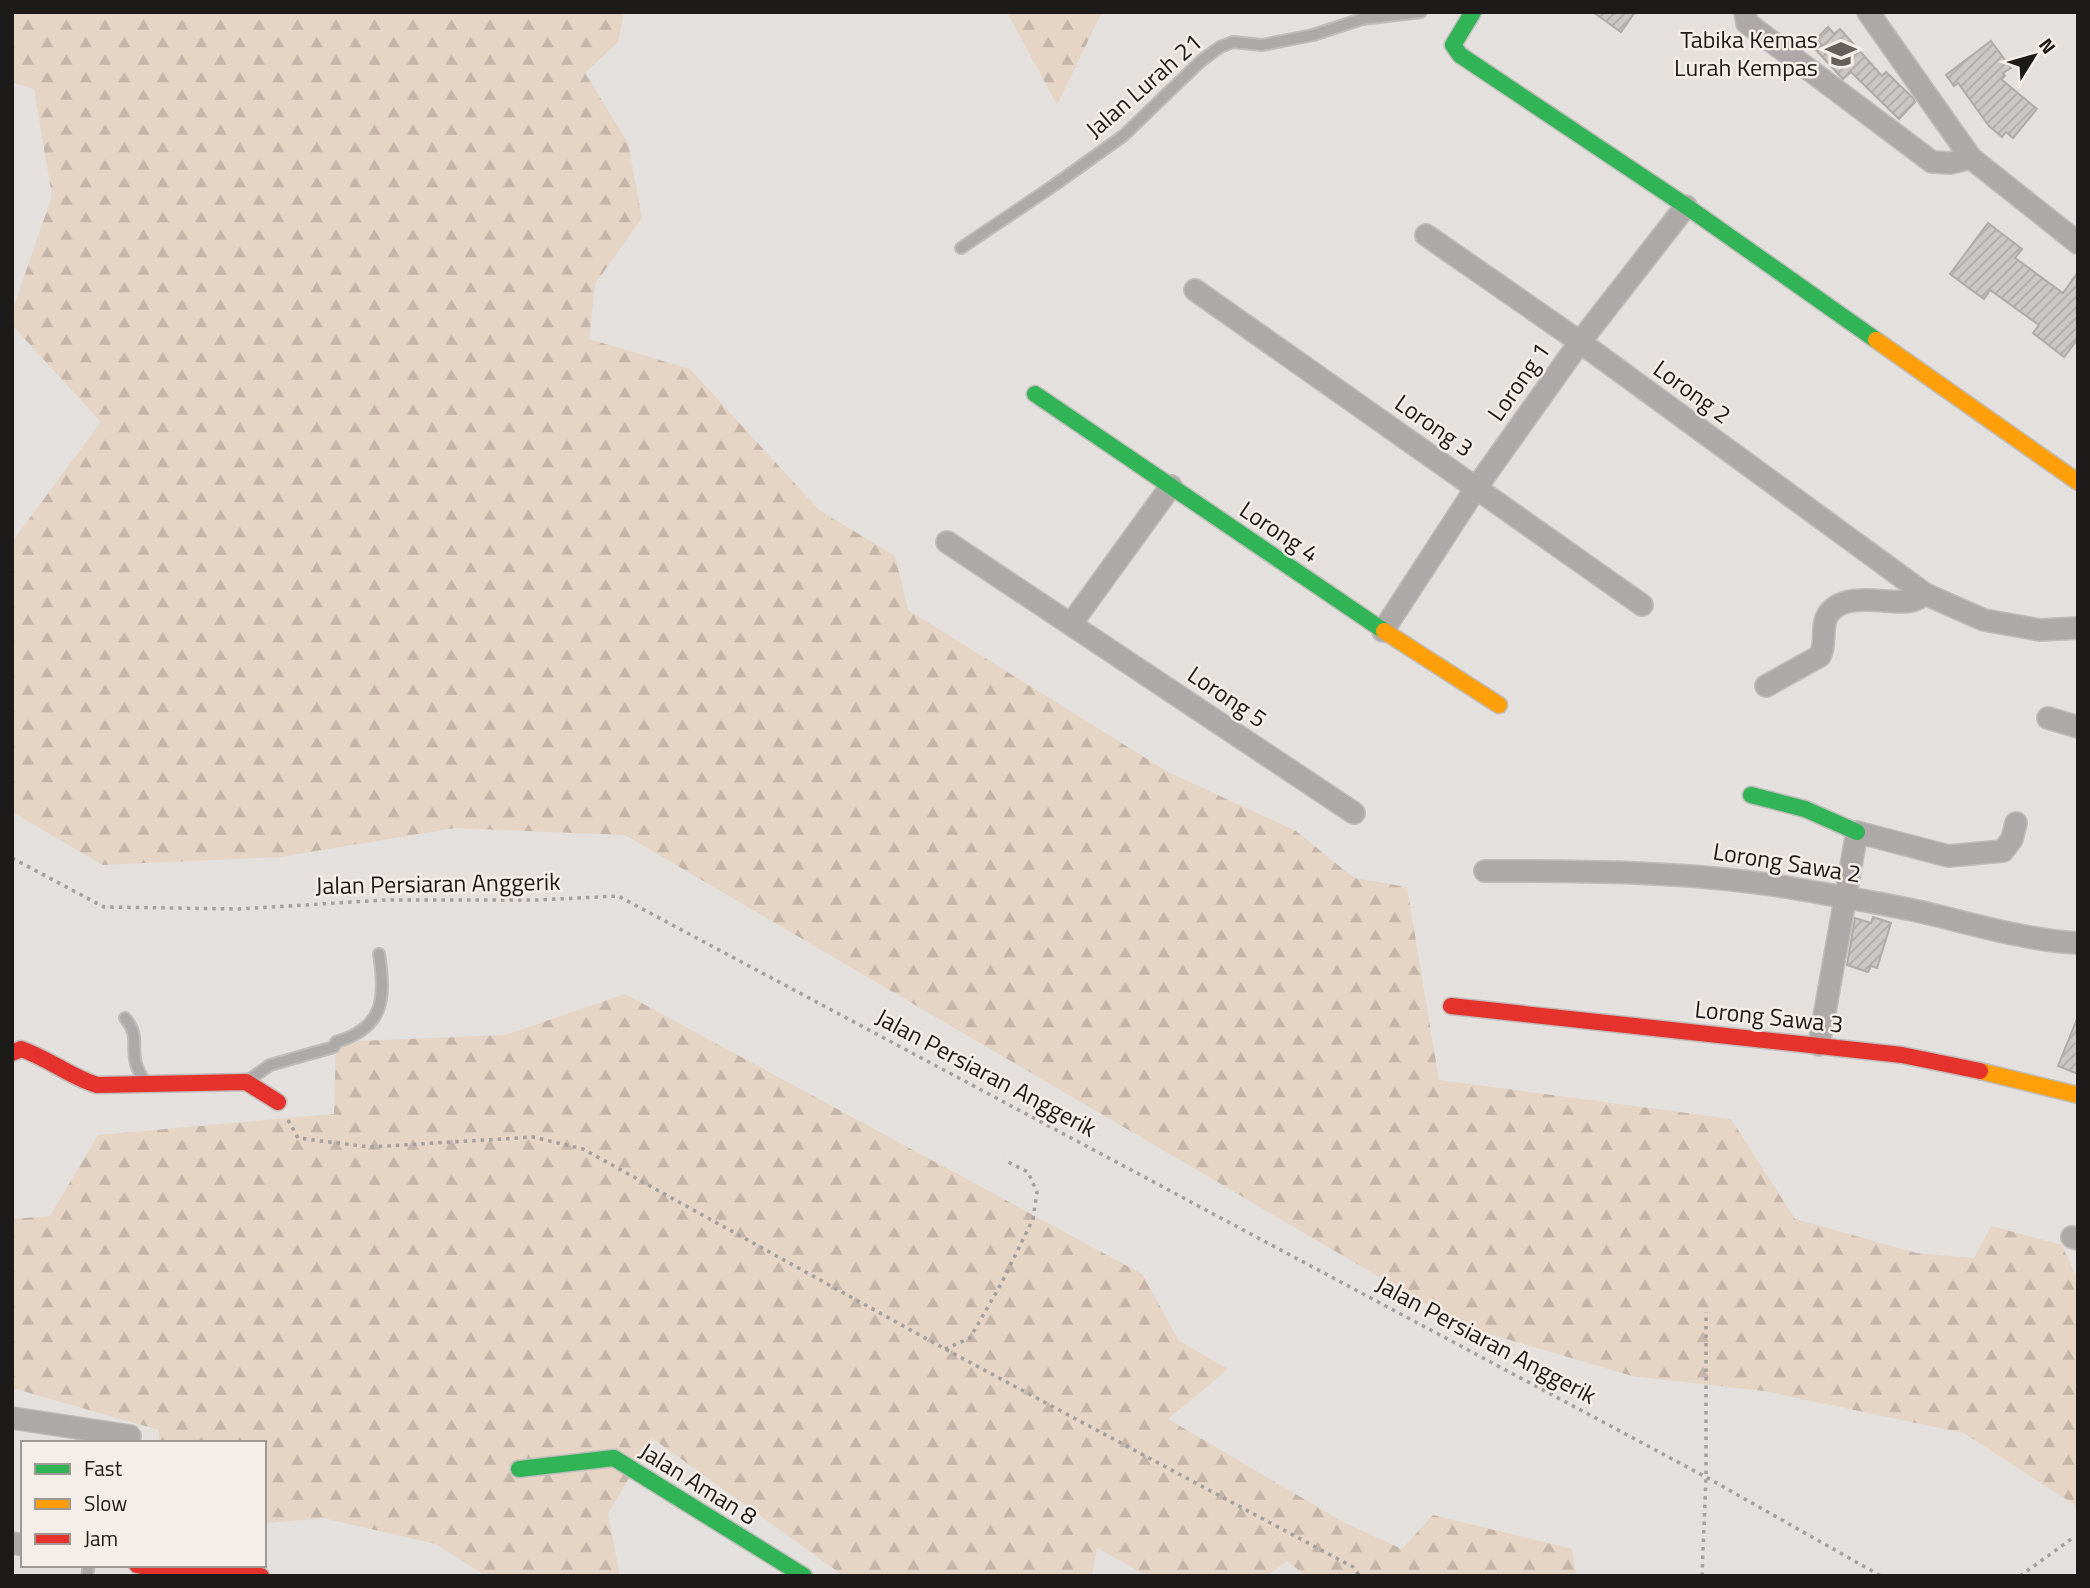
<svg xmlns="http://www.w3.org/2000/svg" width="2090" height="1588" viewBox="0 0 2090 1588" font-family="'Titillium Web',sans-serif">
<defs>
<pattern id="forest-firs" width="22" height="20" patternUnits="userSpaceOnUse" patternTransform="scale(1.75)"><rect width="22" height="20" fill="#e6d4c5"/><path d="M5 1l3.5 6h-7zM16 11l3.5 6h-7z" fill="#c5b5a9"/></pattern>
<pattern id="building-hatch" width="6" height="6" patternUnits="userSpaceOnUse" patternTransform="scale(1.75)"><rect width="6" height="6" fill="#cac7c5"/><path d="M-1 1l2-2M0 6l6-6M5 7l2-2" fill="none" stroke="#adaaa9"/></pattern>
</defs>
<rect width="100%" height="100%" fill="#e4e0dd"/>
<g fill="url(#forest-firs)">
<path d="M12,12H624L618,42L585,73L628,143L642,218L595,284L589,339L690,369L819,510L895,556L908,610L1168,772L1296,831L1354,878L1407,887L1439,1080L1731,1119L1795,1219L1916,1253L1974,1258L1991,1226L2062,1245L2078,1281V1507L1964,1433L1764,1391L1632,1376L1463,1326L625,835L455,828L279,857L103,865L12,812V542L101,422L12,325V312L52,196L34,89L12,82Z"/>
<path d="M1007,12H1102L1057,105Z"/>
<path d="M625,994L1142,1274L1179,1341L1228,1369L1168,1419L1343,1522L1402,1549L1433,1515L1572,1549L1576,1576H1306L1287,1561L1266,1576H1148L1097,1548L1092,1576H844L652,1438L608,1514L620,1576H486L436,1544L323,1518L269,1523L264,1522V1443H159V1430L12,1388V1219L50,1216L98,1135L334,1114L336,1042L505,1035Z"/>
</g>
<g fill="url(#building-hatch)" stroke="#aeaba9" stroke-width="2">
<path d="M1593,12H1635L1621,32Z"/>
<path d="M1828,27L1834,34L1840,29L1882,76L1886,72L1913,98L1915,102L1899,119L1851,72L1843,79L1816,50L1822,45L1816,39Z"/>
<path d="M1991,41L2011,68L2003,73L2005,76L2001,79L2037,109L2013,138L2006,132L2002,137L1989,126L1958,83L1954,86L1946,75Z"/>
<path d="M1988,223L2022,249L2015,258L2063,293L2078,272V339L2064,357L2033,333L2039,325L1990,290L1984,299L1950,274Z"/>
<path d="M1873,917L1891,923L1877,968L1871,966L1868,972L1847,965L1855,918L1871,923Z"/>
<path d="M2077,1019H2078V1074L2058,1066Z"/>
</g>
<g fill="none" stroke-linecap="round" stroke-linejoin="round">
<g stroke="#bfbdbb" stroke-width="14">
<g id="lane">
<path d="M961,248L1053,186L1123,136L1201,61L1220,47L1233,42L1262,45L1313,35L1362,19L1421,12"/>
<path d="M125,1018C140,1036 131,1045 136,1064C138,1070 141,1075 144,1081"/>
<path d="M246,1082L270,1065L334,1047L336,1042C384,1028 386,999 379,954"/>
<path d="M87,1576L89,1565"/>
</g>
</g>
<g stroke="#bfbdbb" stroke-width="24">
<g id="street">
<path d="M1745,12L1747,23L1932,162L1950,163L1971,158"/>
<path d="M1868,12L1971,158L2078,243"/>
<path d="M1426,235L1580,342L1925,594"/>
<path d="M1195,290L1642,605"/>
<path d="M947,542L1354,813"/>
<path d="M1071,624L1171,486"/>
<path d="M1383,631L1476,488L1580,342L1686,206"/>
<path d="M1766,686L1820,656C1827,643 1820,625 1829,613C1848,589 1894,607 1915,600C1916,600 1924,595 1925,594L1984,620L2040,630L2078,628"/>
<path d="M2048,718L2078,727"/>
<path d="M1485,871C1585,871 1686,871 1786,887C1831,895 1877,902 1922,912C1973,924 2025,940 2078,943"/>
<path d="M1819,1045L1857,832L1948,856L2003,851L2012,839L2016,823"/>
<path d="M2072,1237L2078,1239"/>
<path d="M12,1418L130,1436"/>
<path d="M12,1543L23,1545"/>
</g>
</g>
<g stroke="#bfbdbb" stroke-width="19">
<g id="fast">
<path d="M1473,12L1453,45L1460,55L1686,206L1876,340"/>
<path d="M1035,394L1384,631"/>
<path d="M1751,795L1805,809L1857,832"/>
<path d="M519,1469L614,1458L804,1576"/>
</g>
</g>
<g stroke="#bfbdbb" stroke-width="19">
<g id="slow">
<path d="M1876,340L2078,482"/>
<path d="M1384,631L1499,705"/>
<path d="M1980,1071L2078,1095"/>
</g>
</g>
<g stroke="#bfbdbb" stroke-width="19">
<g id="jam">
<path d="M1451,1006L1902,1055L1980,1071"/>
<path d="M12,1053L21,1049C48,1058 70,1077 97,1085L246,1082L278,1102"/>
<path d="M137,1565L159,1570L261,1576"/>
</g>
</g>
<g stroke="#a3a09f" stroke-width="3.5" stroke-dasharray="3.5 5" stroke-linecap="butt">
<path d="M12,858L104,907L238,909L386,900H537L618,896L1706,1477L1881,1576"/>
<path d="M288,1120L298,1138L370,1147L533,1137L583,1149L945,1349L1353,1567L1360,1576"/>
<path d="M945,1349L970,1338L1001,1284L1033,1219L1037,1192L1028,1172L1004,1160"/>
<path d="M1702,1576L1706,1477V1312"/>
<path d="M2020,1576L2074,1537"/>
</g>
<use href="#lane" stroke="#aca9a8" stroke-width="10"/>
<use href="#street" stroke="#aca9a8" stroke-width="21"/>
<use href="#fast" stroke="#30b455" stroke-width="16"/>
<use href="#slow" stroke="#ff9f0a" stroke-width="16"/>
<use href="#jam" stroke="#e5322d" stroke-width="16"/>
</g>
<defs>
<g id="school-bare" transform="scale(2.415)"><path d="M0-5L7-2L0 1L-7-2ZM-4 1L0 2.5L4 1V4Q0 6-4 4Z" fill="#63605e" stroke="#f4ede8" stroke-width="2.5" paint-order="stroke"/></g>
</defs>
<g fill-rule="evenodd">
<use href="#school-bare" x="1841" y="54"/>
</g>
<g text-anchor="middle" stroke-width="5" stroke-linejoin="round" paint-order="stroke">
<g font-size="24" fill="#1d1b19" stroke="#f4ede8" text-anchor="end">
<text x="1818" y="48">Tabika Kemas<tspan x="1818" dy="28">Lurah Kempas</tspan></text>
</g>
<g font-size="24" fill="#1d1b19" stroke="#f4ede8">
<text transform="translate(1144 86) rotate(-41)" y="8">Jalan Lurah 21</text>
<text transform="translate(1519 382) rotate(-55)" y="8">Lorong 1</text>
<text transform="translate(1692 392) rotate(36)" y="8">Lorong 2</text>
<text transform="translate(1434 426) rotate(35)" y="8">Lorong 3</text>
<text transform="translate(1279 532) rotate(34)" y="8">Lorong 4</text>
<text transform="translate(1227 697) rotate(34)" y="8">Lorong 5</text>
<text transform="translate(1787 863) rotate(9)" y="8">Lorong Sawa 2</text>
<text transform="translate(438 884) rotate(-1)" y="8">Jalan Persiaran Anggerik</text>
<text transform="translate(1769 1017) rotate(6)" y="8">Lorong Sawa 3</text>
<text transform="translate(986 1073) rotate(28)" y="8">Jalan Persiaran Anggerik</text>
<text transform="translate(1486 1340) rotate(28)" y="8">Jalan Persiaran Anggerik</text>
<text transform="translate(698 1484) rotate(32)" y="8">Jalan Aman 8</text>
</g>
</g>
<rect width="2090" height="1588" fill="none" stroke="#1d1b19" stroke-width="28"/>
<rect x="21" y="1441" width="245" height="126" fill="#f4ede8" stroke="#9e9995" stroke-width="2"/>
<rect x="35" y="1464" width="35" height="10" fill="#30b455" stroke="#9e9995" stroke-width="2"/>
<text x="84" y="1476" font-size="21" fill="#1d1b19">Fast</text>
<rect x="35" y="1499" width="35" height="10" fill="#ff9f0a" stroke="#9e9995" stroke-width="2"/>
<text x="84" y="1511" font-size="21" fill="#1d1b19">Slow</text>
<rect x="35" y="1534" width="35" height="10" fill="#e5322d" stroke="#9e9995" stroke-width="2"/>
<text x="84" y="1546" font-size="21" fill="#1d1b19">Jam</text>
<g transform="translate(2034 56) rotate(53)" stroke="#f4ede8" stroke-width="5" paint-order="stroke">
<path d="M0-5L12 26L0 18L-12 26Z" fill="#1d1b19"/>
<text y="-10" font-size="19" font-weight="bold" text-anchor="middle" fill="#1d1b19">N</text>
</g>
</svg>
